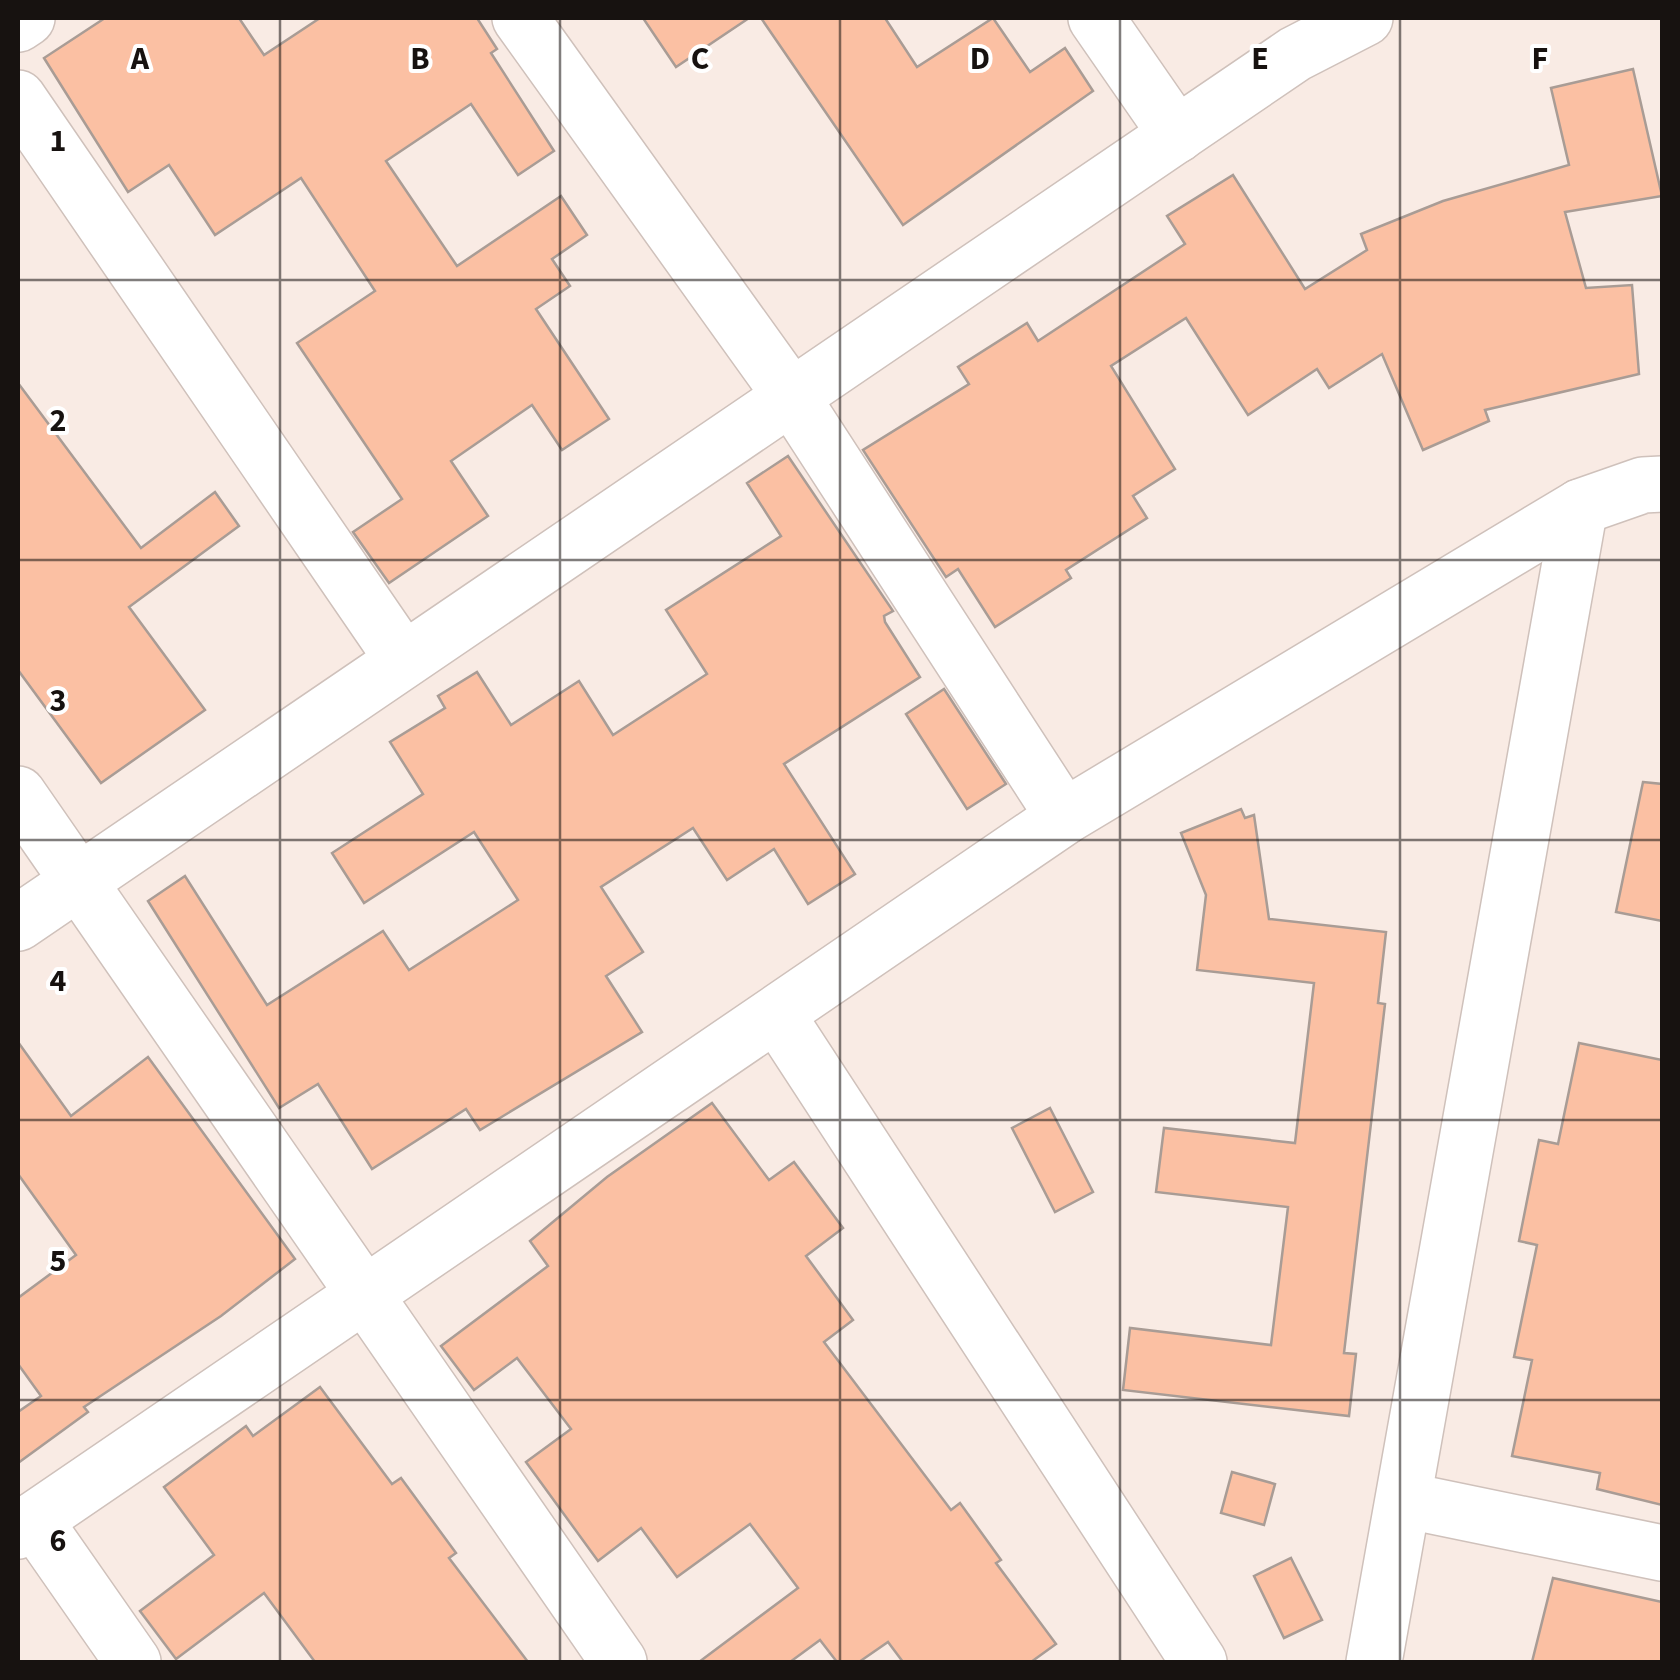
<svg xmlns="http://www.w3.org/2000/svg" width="1680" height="1680" viewBox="0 0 1680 1680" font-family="'Source Sans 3',sans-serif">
<rect width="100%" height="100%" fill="#f9ebe4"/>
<g fill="#fbc0a3" stroke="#a99c95" stroke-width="2.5">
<path d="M105,18H239L264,55L320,18H477L497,49L491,53L554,151L518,175L471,104L386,161L457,266L561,196L587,235L552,259L570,286L536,309L609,419L562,450L532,405L451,461L488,516L389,583L353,532L402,499L297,343L375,291L301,178L215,235L169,165L128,192L44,58Z"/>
<path d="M643,18H749L676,67Z"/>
<path d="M761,18H885L917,67L993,18L1030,72L1065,48L1093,91L903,225Z"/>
<path d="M1633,69L1662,196L1565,212L1586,288L1632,285L1639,374L1485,410L1489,421L1423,450L1382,354L1329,388L1317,369L1248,415L1186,318L1111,366L1175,469L1133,496L1147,518L1066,570L1071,578L995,627L958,569L946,577L863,450L969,384L958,367L1027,323L1038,341L1185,244L1167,216L1233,175L1305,289L1367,250L1361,234L1443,201L1569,165L1551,88Z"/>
<path d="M18,383L141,548L215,492L239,526L129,607L205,710L101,783L18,670Z"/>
<path d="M788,456L893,611L884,616L885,622L920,677L784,764L855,874L808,904L774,849L727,880L693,828L601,887L643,952L606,976L642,1032L480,1130L466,1109L372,1169L318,1084L279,1108L148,901L185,876L267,1005L383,931L409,970L518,900L474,832L364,903L332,853L423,794L390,742L445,708L438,696L477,672L511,725L579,681L613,735L707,674L666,610L781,536L747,483Z"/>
<path d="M944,689L1006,784L967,809L906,714Z"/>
<path d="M1643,782L1662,784V921L1616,912Z"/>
<path d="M1241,809L1245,818L1254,815L1269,919L1386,932L1378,1003L1385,1004L1344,1353L1356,1354L1349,1416L1123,1390L1130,1328L1271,1345L1288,1207L1156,1192L1164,1128L1295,1143L1314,983L1197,970L1206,895L1181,833Z"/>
<path d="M18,1042L71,1116L148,1057L295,1259L221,1316L84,1407L88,1412L18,1463V1412L41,1396L18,1364V1298L76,1255L18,1174Z"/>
<path d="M1579,1043L1662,1060V1505L1597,1489L1600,1473L1512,1456L1532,1360L1514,1357L1537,1245L1519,1241L1539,1140L1558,1144Z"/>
<path d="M712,1103L769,1180L794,1162L843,1228L806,1256L853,1320L824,1342L951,1510L960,1503L1001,1560L996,1563L1056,1644L1031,1662H903L888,1642L859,1662H837L820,1640L790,1662H699L798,1588L750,1524L677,1577L641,1528L598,1561L526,1462L571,1429L517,1358L474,1390L441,1346L548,1266L530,1241L607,1177Z"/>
<path d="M1050,1108L1093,1192L1055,1212L1012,1128Z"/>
<path d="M320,1387L392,1484L401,1478L456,1553L449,1558L528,1662H315L264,1593L176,1659L140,1611L214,1555L164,1487L246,1426L253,1436Z"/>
<path d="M1232,1472L1275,1484L1264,1525L1221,1513Z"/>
<path d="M1291,1558L1322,1620L1284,1638L1254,1576Z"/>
<path d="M1553,1578L1662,1602V1662H1532Z"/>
</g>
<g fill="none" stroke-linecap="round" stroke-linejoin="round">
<g stroke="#cfc1bb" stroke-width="58">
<g id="minor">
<path d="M520,18L791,396L1064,817"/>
<path d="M1096,18L1177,135"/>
<path d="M18,24L27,18"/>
<path d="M18,98L402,658"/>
<path d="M18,794L619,1662"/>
<path d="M18,923L1295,54L1365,18"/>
<path d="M777,1015L1199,1662"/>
<path d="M1404,1500L1662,1553"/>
<path d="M34,1520L133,1662"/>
<path d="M18,1531L1064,817L1580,507L1643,485L1662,484"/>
<path d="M1374,1662L1580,507"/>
</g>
</g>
<use href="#minor" stroke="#fff" stroke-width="55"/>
</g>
<path fill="none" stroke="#171210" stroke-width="2.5" stroke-opacity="0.55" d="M280,18V1662M560,18V1662M840,18V1662M1120,18V1662M1400,18V1662M18,280H1662M18,560H1662M18,840H1662M18,1120H1662M18,1400H1662"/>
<g font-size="32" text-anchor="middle" font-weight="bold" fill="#171210" stroke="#fff" stroke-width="8" stroke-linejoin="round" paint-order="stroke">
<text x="140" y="69">A</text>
<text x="420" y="69">B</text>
<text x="700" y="69">C</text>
<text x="980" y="69">D</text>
<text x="1260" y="69">E</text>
<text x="1540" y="69">F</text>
<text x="58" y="151">1</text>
<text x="58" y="431">2</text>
<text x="58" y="711">3</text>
<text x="58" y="991">4</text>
<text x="58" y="1271">5</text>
<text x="58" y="1551">6</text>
</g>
<rect width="1680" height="1680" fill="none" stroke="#171210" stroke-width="40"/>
</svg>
